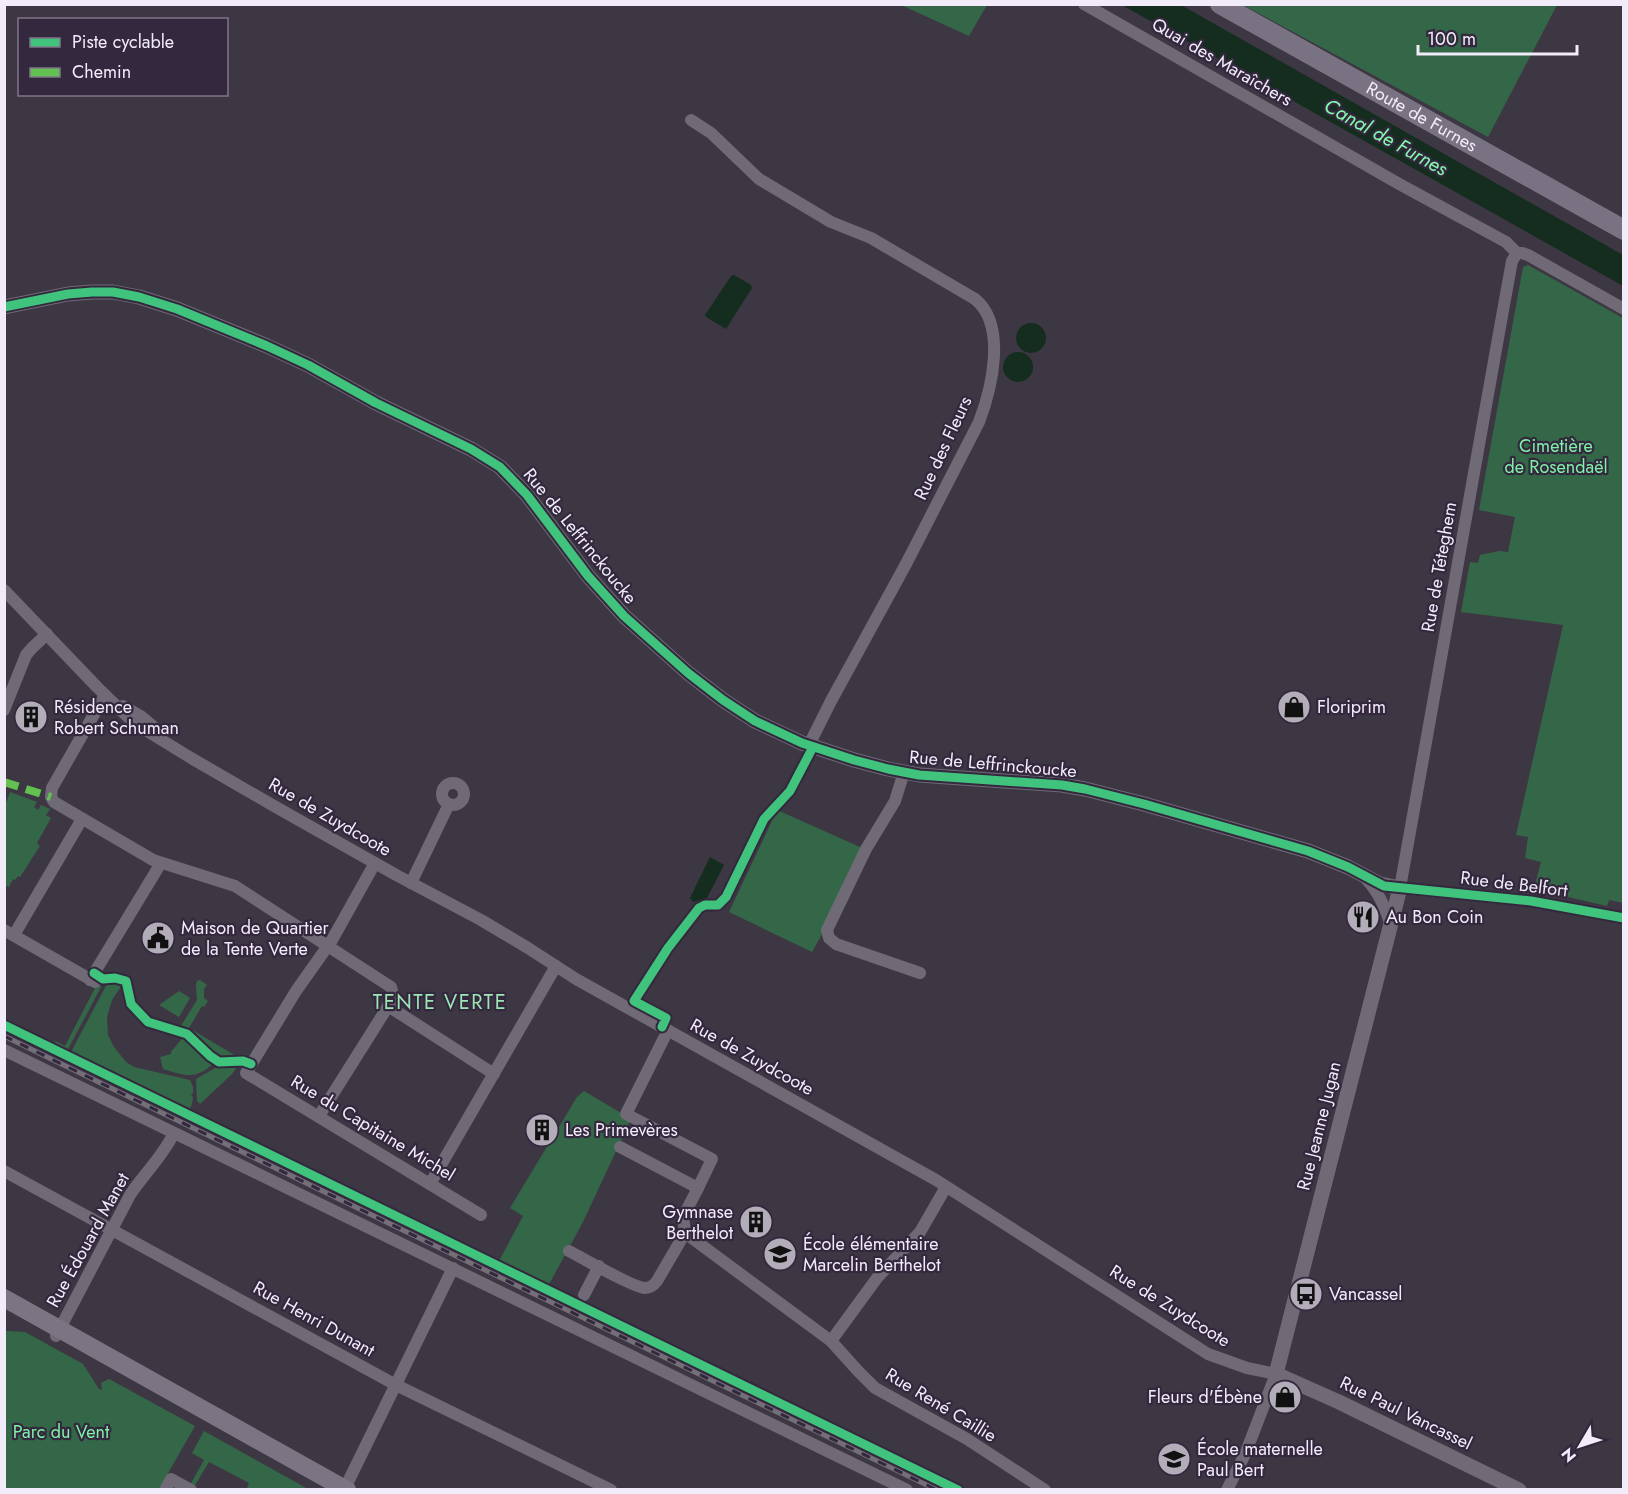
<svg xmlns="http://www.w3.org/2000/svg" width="1628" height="1494" viewBox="0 0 1628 1494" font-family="Jost,sans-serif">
<rect width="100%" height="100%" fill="#3d3744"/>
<g fill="#346747">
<path d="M901,5L987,4V5L969,36Z"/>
<path d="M1243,5H1557L1488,137Z"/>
<path d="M1528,265L1623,318L1624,903L1609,900L1607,906L1534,889L1541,862L1525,858L1528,837L1516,835L1563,625L1461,612L1470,562L1478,563L1480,555L1499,551L1508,552L1515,517L1479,510L1523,267Z"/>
<path d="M10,792L37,802L34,807L38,810L41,805L50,809L46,815L51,818L37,843L40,846L20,877L18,876L15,880L13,879L9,887L6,886L5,890V806Z"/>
<path d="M777,810L869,851L812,952L729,912Z"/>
<path d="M99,978L101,987L66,1053L5,1023L4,1020L48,1041L57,1042L65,1046L94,990Z"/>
<path d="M114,979L120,981L122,985L112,1000L107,1017L108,1035L114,1047L126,1062L134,1067L190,1080L193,1087V1093L191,1095L193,1097L192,1104L188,1112L70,1054L109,980Z"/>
<path d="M200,980L207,985L204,989V998L208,1001L204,1007L202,1006L189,1028L236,1056L246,1054L243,1058L227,1061L219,1059L210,1053L194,1036L179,1029L197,1000L196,985L197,981Z"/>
<path d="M179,991L190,998L179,1017L159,1005Z"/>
<path d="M184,1036C196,1042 204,1055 214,1063C196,1080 186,1076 163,1069L160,1057L171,1054V1052Z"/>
<path d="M239,1064L232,1074L200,1104L197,1101L196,1079L217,1067Z"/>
<path d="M584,1091L631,1119L583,1222L548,1286L499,1261L523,1216L510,1208L577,1097Z"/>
<path d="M7,1331L25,1332L83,1364L99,1389L102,1390L101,1383L109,1379L195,1426L159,1489H5L4,1332Z"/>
<path d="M204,1431L308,1489H249L247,1488L249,1483L209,1462L194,1487L190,1485L204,1460L192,1453Z"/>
</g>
<g fill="#142d1e">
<path d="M1122,5H1181L1623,255V286Z"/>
<path d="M734,275L751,285L752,288L726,329L706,317L705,315L731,276Z"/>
<circle cx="1031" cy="338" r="15"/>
<circle cx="1018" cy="367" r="15"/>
<path d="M710,857L724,865L707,898L693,902L690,898Z"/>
</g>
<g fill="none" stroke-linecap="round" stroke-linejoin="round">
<g stroke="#6f6a75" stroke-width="12">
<path d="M1084,4L1401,185L1506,242L1517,253H1522L1528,255L1624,309"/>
<path d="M691,120L711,133L759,179L831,222L871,238L975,299C1007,325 992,388 979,422L906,564L831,701L809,745"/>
<path d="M1517,253L1512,261L1502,316L1400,888L1531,901L1624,918"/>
<path d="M4,590L97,687L134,723L191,758L274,806L398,876L481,920L528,948L576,979L936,1180L1208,1354L1247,1368L1276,1374L1246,1452L1227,1490"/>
<path d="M105,695L52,788L51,797L54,802L153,860L235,886L391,987L393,995L392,1000L319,1116"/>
<path d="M123,706L142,717L160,732"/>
<path d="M4,710L26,655L32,648L47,634"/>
<path d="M904,772L895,801L866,849L827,930L829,938L836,944L920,973"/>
<circle cx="453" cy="794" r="11"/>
<path d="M375,863L332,940L296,991L246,1073L481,1215"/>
<path d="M1366,879C1379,892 1385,908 1391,925"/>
<path d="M411,883L449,804"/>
<path d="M4,930L95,982"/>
<path d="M14,935L82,819"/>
<path d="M90,980L161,863"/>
<path d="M388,1006L494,1074"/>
<path d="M668,1030L626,1114L712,1159L698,1188"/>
<path d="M4,1050L907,1490"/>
<path d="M4,1171L396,1385L611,1490"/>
<path d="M430,1184L556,966"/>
<path d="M685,1233L831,1341L858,1371L875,1388L967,1439L1045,1490"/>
<path d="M569,1251C582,1258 634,1288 645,1288C651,1288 654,1285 657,1281L685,1233L683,1217L698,1188L620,1147"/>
<path d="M584,1295L599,1266"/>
<path d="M56,1336L130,1195C144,1174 163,1156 174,1133"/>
<path d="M831,1341L877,1278L920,1232L946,1187"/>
<path d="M165,1490L171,1479L191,1490"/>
<path d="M344,1490L453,1268"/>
</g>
<path stroke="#6f6a75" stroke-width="15" d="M4,307L68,294L92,292H113L139,297L177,309L267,346L308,365L376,403L471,449L500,467L527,495L588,576L624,616L688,673L723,700L755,721L802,743L854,760L888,769L919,775L1062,785L1085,789L1144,804L1308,851L1348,867L1380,884L1400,888L1276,1374L1339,1402L1519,1490"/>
<path stroke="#7b7483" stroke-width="18" d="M4,1298L347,1490"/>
<path stroke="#797282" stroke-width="20" id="s1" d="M1220,4L1624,230"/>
<g stroke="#736e78" stroke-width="5">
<path id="rail" d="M4,1036L937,1490"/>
</g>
<use href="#rail" stroke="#33283e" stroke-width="3" stroke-dasharray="9" stroke-linecap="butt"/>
<path stroke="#63c152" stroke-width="8" stroke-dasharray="15 8" stroke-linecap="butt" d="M4,782L51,797"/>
<g stroke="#33283e" stroke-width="13">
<g id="cycleway">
<path d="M4,307L68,294L92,292H113L139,297L177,309L267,346L308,365L376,403L471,449L500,467L527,495L588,576L624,616L688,673L723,700L755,721L802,743L854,760L888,769L919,775L1062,785L1085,789L1144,804L1308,851L1348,867L1384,886L1531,901L1624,918"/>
<path d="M94,973L103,979L115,978L126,981L131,1004L148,1022L187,1034L210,1056L219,1062L243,1061L251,1064"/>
<path d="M4,1025L958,1490"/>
<path d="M662,1027L666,1018L634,1001L668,948L699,908L705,905H718L726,897L764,819L790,791L813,747"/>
</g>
</g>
<use href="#cycleway" stroke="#40c37c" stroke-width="9"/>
</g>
<defs>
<g id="shop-disc" transform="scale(1.725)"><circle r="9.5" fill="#b3adba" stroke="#33283e"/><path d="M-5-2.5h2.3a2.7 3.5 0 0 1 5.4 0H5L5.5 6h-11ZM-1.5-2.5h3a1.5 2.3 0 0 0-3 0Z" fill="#111"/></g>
<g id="building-disc" transform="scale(1.725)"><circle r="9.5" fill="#b3adba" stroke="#33283e"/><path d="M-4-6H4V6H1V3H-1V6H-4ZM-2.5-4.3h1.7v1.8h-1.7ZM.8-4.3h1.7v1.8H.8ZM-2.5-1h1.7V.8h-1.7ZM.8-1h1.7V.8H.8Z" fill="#111"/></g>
<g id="restaurant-disc" transform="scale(1.725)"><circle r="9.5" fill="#b3adba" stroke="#33283e"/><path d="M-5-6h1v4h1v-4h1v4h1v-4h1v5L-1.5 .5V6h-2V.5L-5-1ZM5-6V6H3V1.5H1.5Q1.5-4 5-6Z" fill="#111"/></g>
<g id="civic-disc" transform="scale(1.725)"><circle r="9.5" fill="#b3adba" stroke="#33283e"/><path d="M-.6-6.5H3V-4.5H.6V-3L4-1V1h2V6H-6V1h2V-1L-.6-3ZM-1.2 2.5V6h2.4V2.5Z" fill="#111"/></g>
<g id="school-disc" transform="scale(1.725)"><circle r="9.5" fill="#b3adba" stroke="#33283e"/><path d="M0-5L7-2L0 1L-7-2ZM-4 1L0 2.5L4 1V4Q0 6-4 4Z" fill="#111"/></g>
<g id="bus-disc" transform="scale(1.725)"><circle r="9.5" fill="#b3adba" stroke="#33283e"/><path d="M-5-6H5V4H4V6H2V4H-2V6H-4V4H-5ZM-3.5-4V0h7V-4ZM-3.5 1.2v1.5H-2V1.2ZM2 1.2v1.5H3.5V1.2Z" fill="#111"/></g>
</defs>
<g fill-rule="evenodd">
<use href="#shop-disc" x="1294" y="707"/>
<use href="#building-disc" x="31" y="717"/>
<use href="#restaurant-disc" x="1363" y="917"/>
<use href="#civic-disc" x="158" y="938"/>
<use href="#building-disc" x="542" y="1130"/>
<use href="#building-disc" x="756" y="1222"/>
<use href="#school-disc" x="780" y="1254"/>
<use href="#bus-disc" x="1306" y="1294"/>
<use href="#shop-disc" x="1285" y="1397"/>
<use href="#school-disc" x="1174" y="1459"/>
</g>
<g text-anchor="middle" stroke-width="4.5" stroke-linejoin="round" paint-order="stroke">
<g font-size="18" fill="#f2ecfa" stroke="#33283e">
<text transform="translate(1222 62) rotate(30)" y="6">Quai des Maraîchers</text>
<text dy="6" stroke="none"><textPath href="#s1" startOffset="231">Route de Furnes</textPath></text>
<text transform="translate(943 448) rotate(-65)" y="6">Rue des Fleurs</text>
<text transform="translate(580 536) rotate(51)" y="6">Rue de Leffrinckoucke</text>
<text transform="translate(1439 567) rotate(-80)" y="6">Rue de Téteghem</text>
<text transform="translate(993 764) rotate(5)" y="6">Rue de Leffrinckoucke</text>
<text transform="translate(330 817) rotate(30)" y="6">Rue de Zuydcoote</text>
<text transform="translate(1514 884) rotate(7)" y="6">Rue de Belfort</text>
<text transform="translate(752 1057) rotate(29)" y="6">Rue de Zuydcoote</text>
<text transform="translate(1319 1126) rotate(-76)" y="6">Rue Jeanne Jugan</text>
<text transform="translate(373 1128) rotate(31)" y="6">Rue du Capitaine Michel</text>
<text transform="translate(88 1240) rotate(-61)" y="6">Rue Édouard Manet</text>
<text transform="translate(1170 1306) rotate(32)" y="6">Rue de Zuydcoote</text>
<text transform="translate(314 1319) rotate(29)" y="6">Rue Henri Dunant</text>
<text transform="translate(941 1405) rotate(31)" y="6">Rue René Caillie</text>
<text transform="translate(1406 1413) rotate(26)" y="6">Rue Paul Vancassel</text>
</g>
<g font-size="18" fill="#7ef3a6" stroke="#33283e">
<text x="1556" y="452">Cimetière<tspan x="1556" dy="21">de Rosendaël</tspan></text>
<text x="61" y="1438">Parc du Vent</text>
</g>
<g font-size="18" fill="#f2ecfa" stroke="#33283e" text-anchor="start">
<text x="54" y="713">Résidence<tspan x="54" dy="21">Robert Schuman</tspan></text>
<text x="1317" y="713">Floriprim</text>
<text x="1386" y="923">Au Bon Coin</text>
<text x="181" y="934">Maison de Quartier<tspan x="181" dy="21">de la Tente Verte</tspan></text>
<text x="565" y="1136">Les Primevères</text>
<text x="733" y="1218" text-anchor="end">Gymnase<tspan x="733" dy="21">Berthelot</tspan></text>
<text x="803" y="1250">École élémentaire<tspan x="803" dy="21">Marcelin Berthelot</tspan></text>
<text x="1329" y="1300">Vancassel</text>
<text x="1262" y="1403" text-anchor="end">Fleurs d'Ébène</text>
<text x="1197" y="1455">École maternelle<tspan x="1197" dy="21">Paul Bert</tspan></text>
</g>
<g font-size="20" font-style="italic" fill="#84f9ac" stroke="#33283e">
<text transform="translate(1386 137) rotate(29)" y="7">Canal de Furnes</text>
</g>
<g font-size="20" letter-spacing="1.5" fill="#9de5b3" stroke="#33283e">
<text x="440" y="1009">TENTE VERTE</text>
</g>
</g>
<rect width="1628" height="1494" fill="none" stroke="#f2ecfa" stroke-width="12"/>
<rect x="18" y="18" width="210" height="78" fill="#33283e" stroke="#7f7689" stroke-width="1.5"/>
<rect x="30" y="38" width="30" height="9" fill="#40c37c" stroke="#7f7689" stroke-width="1.5"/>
<text x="72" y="48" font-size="18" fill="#f2ecfa">Piste cyclable</text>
<rect x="30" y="68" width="30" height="9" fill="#63c152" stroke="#7f7689" stroke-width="1.5"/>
<text x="72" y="78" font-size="18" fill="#f2ecfa">Chemin</text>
<g transform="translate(1580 1446) rotate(231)" stroke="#33283e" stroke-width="4.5" paint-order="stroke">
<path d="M0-4.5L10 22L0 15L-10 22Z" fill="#f2ecfa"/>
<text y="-9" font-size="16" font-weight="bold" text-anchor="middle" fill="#f2ecfa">N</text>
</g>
<path d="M1418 45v9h159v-9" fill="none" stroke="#f2ecfa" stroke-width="3"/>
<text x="1427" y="45" font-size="18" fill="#f2ecfa" stroke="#33283e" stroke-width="4.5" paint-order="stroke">100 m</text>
</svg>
